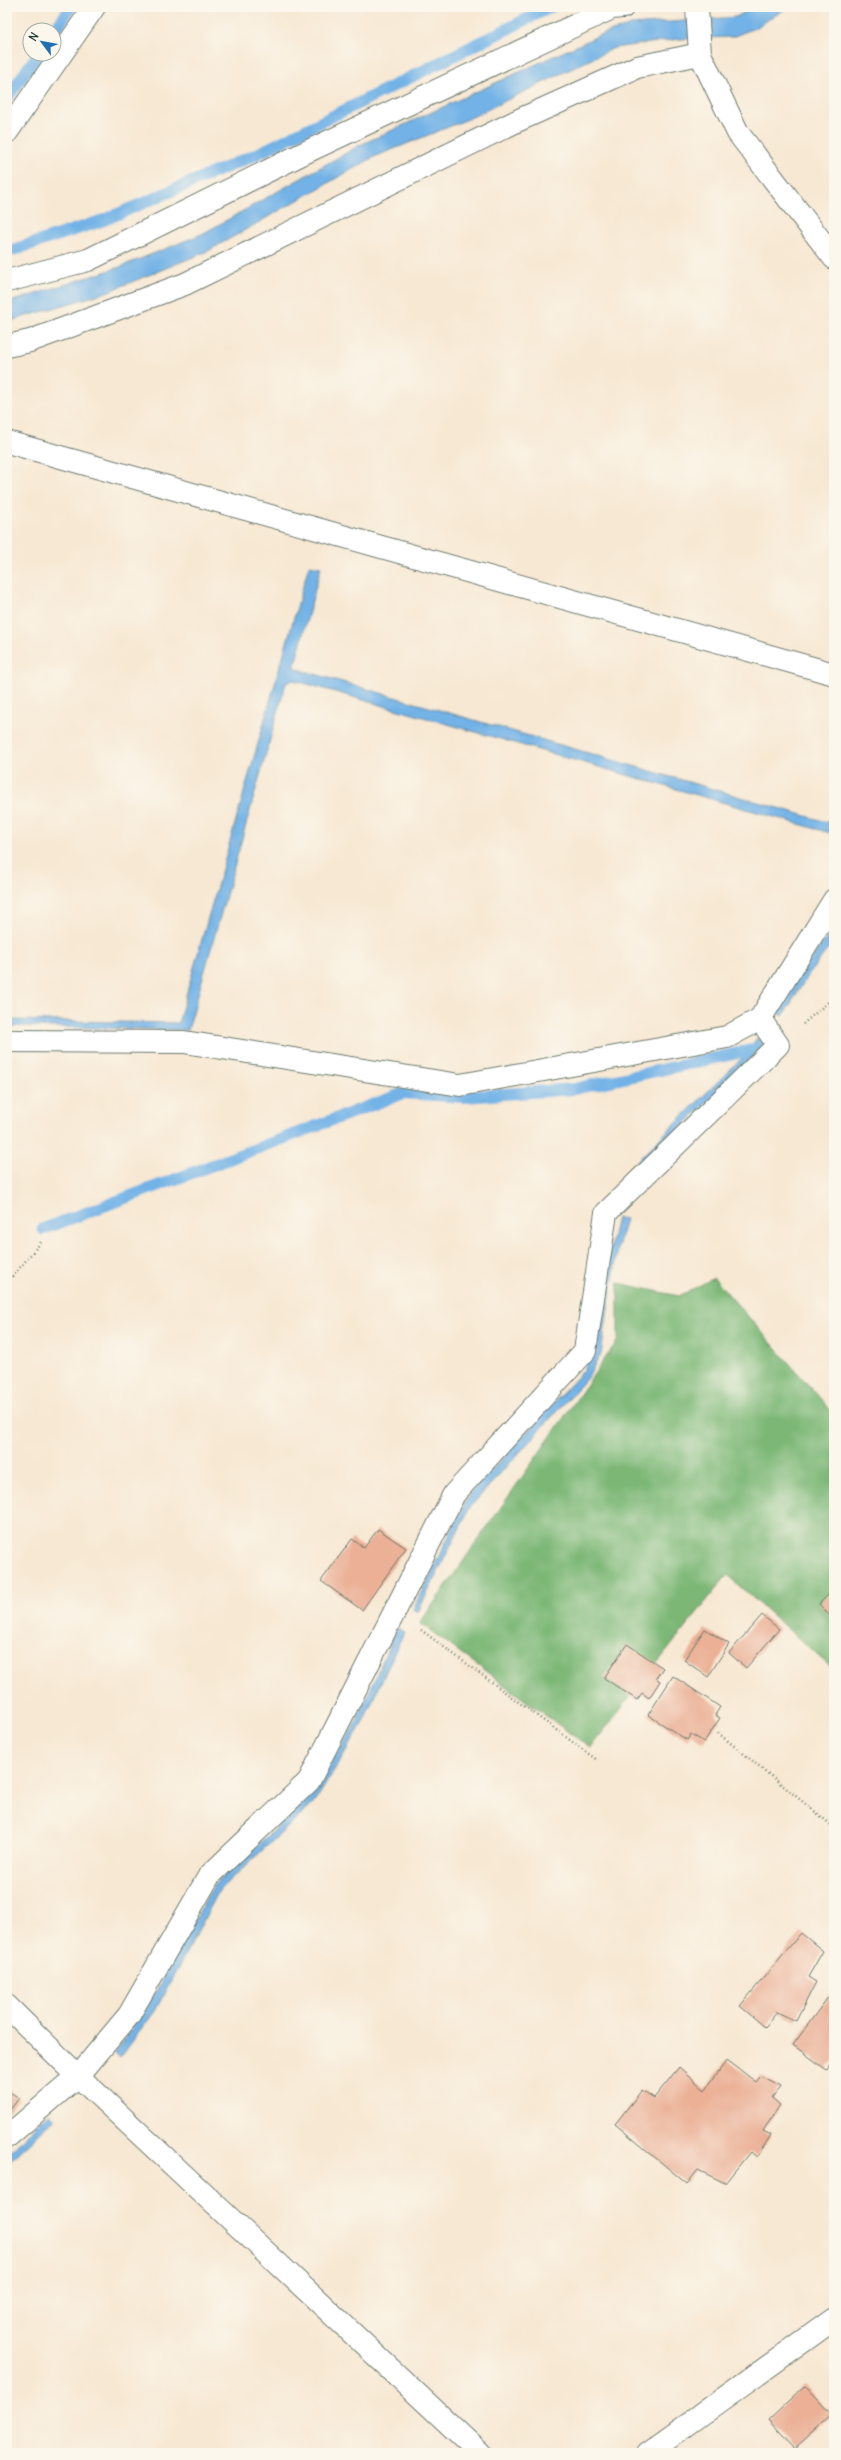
<svg xmlns="http://www.w3.org/2000/svg" width="841" height="2460" viewBox="0 0 841 2460" font-family="Delius,sans-serif">
<rect width="100%" height="100%" fill="#fbf7ec"/>
<filter id="ink" filterUnits="userSpaceOnUse"><feTurbulence type="fractalNoise" baseFrequency=".025" numOctaves="2"/><feDisplacementMap in="SourceGraphic" scale="8" xChannelSelector="R" yChannelSelector="G"/><feConvolveMatrix kernelMatrix="1 2 1 2 8 2 1 2 1" color-interpolation-filters="sRGB"/></filter>
<filter id="wash" filterUnits="userSpaceOnUse"><feTurbulence type="fractalNoise" baseFrequency=".012" numOctaves="4" result="noise"/><feDisplacementMap in="SourceGraphic" scale="16" xChannelSelector="R" yChannelSelector="G"/><feGaussianBlur stdDeviation="0.9" result="paint"/><feColorMatrix in="noise" values="0 0 0 0 0 0 0 0 0 0 0 0 0 0 0 0 0 1.4 0 .05"/><feComposite in="paint" operator="in"/></filter>
<g filter="url(#wash)">
<rect width="100%" height="100%" fill="#f7e8d3"/>
<path fill="#7bb776" stroke="#4d7a55" d="M714,1278L834,1414V1670L727,1575L590,1748L420,1623L618,1340V1283L679,1296Z"/>
<g fill="#72b2e6" stroke="#48788d">
<path d="M754,7H788L755,28L732,37L679,39L614,48L468,119L374,157L208,251L107,292L7,322V303L120,267L202,234L360,145L600,35L631,25L736,17Z"/>
<path d="M309,565L321,567L294,668L834,824V834L293,680L286,683L188,1030L7,1026V1020L178,1023Z"/>
<path d="M834,928V941L808,975L783,1016L777,1012L800,974Z"/>
<path d="M757,1038L764,1042L753,1056L641,1168L636,1162L744,1056Z"/>
<path d="M617,1218L626,1219L618,1247L601,1354L587,1378L470,1507L418,1612L413,1609L469,1495L584,1370C603,1324 604,1267 617,1218Z"/>
<path d="M397,1628L404,1632L361,1726L319,1795L313,1804L220,1889L155,2011L120,2058L115,2053L155,1994L214,1885L310,1797L356,1722Z"/>
<path d="M49,2113L55,2119L7,2164V2155Z"/>
</g>
<g fill="none" stroke-linecap="round" stroke-linejoin="round">
<g stroke="#72b2e6" stroke-width="12">
<path d="M54,31L71,7"/>
<path d="M7,98L38,54"/>
<path d="M7,252L104,220L257,154L551,7"/>
<path d="M43,1229L404,1093L464,1097L574,1089L756,1049"/>
</g>
</g>
<g id="blocks">
<g fill="#ebb096">
<path d="M378,1529L406,1548L362,1610L321,1581L352,1539L364,1548Z"/>
<path d="M834,1589V1612L830,1616L819,1604Z"/>
<path d="M762,1615L779,1629L746,1668L729,1653Z"/>
<path d="M705,1629L729,1644L708,1677L684,1660Z"/>
<path d="M627,1644L663,1668L656,1678L660,1681L649,1698L642,1693L637,1700L604,1678Z"/>
<path d="M673,1676L720,1707L715,1715L720,1718L704,1742L691,1734L687,1740L648,1715Z"/>
<path d="M801,1933L823,1951L808,1977L816,1982L796,2021L777,2012L765,2027L740,2006Z"/>
<path d="M834,1989V2059L827,2070L793,2045Z"/>
<path d="M727,2060L756,2082L761,2076L780,2086L772,2098L780,2105L763,2131L771,2135L757,2157L750,2152L725,2183L698,2170L687,2184L615,2124L642,2090L654,2098L679,2067L705,2090Z"/>
<path d="M7,2090L19,2098L7,2114Z"/>
<path d="M805,2386L832,2415L795,2448L769,2420Z"/>
</g>
</g>
</g>
<g filter="url(#ink)">
<use href="#blocks" fill-opacity="0" stroke="#6b796c" stroke-width="1"/>
<g fill="none" stroke-linecap="round" stroke-linejoin="round">
<g stroke="#6b796c" stroke-width="24">
<g id="street">
<path d="M697,7L700,54L738,133L834,258"/>
<path d="M7,132L94,7"/>
<path d="M7,281L88,260L302,154L612,8L623,7"/>
<path d="M7,346L30,341L185,284L519,120L637,67L700,54"/>
<path d="M7,442L834,674"/>
<path d="M7,1041L184,1042L460,1085L727,1037L760,1019L834,900"/>
<path d="M7,2006L78,2076L480,2453"/>
<path d="M7,2137L78,2076L129,2015L209,1876L309,1781L454,1494L585,1351L606,1213L778,1045L760,1019"/>
<path d="M648,2453L834,2319"/>
</g>
</g>
<g stroke="#6b796c" stroke-width="2.5" stroke-dasharray="1 3" stroke-linecap="butt">
<path d="M803,1024L834,997"/>
<path d="M7,1283L42,1241"/>
<path d="M421,1630L597,1760"/>
<path d="M718,1733L834,1827"/>
</g>
<use href="#street" stroke="#fff" stroke-width="22"/>
</g>
</g>
<rect width="841" height="2460" fill="none" stroke="#fbf7ec" stroke-width="24"/>
<g transform="translate(42 42) rotate(302)"><circle r="19" fill="#fbf7ec" stroke="#a3ada2"/>
<path d="M0-3L7 15L0 10L-7 15Z" fill="#1f6fb2"/>
<text y="-6" font-size="11" font-weight="bold" text-anchor="middle" fill="#1f3d34">N</text>
</g>
</svg>
